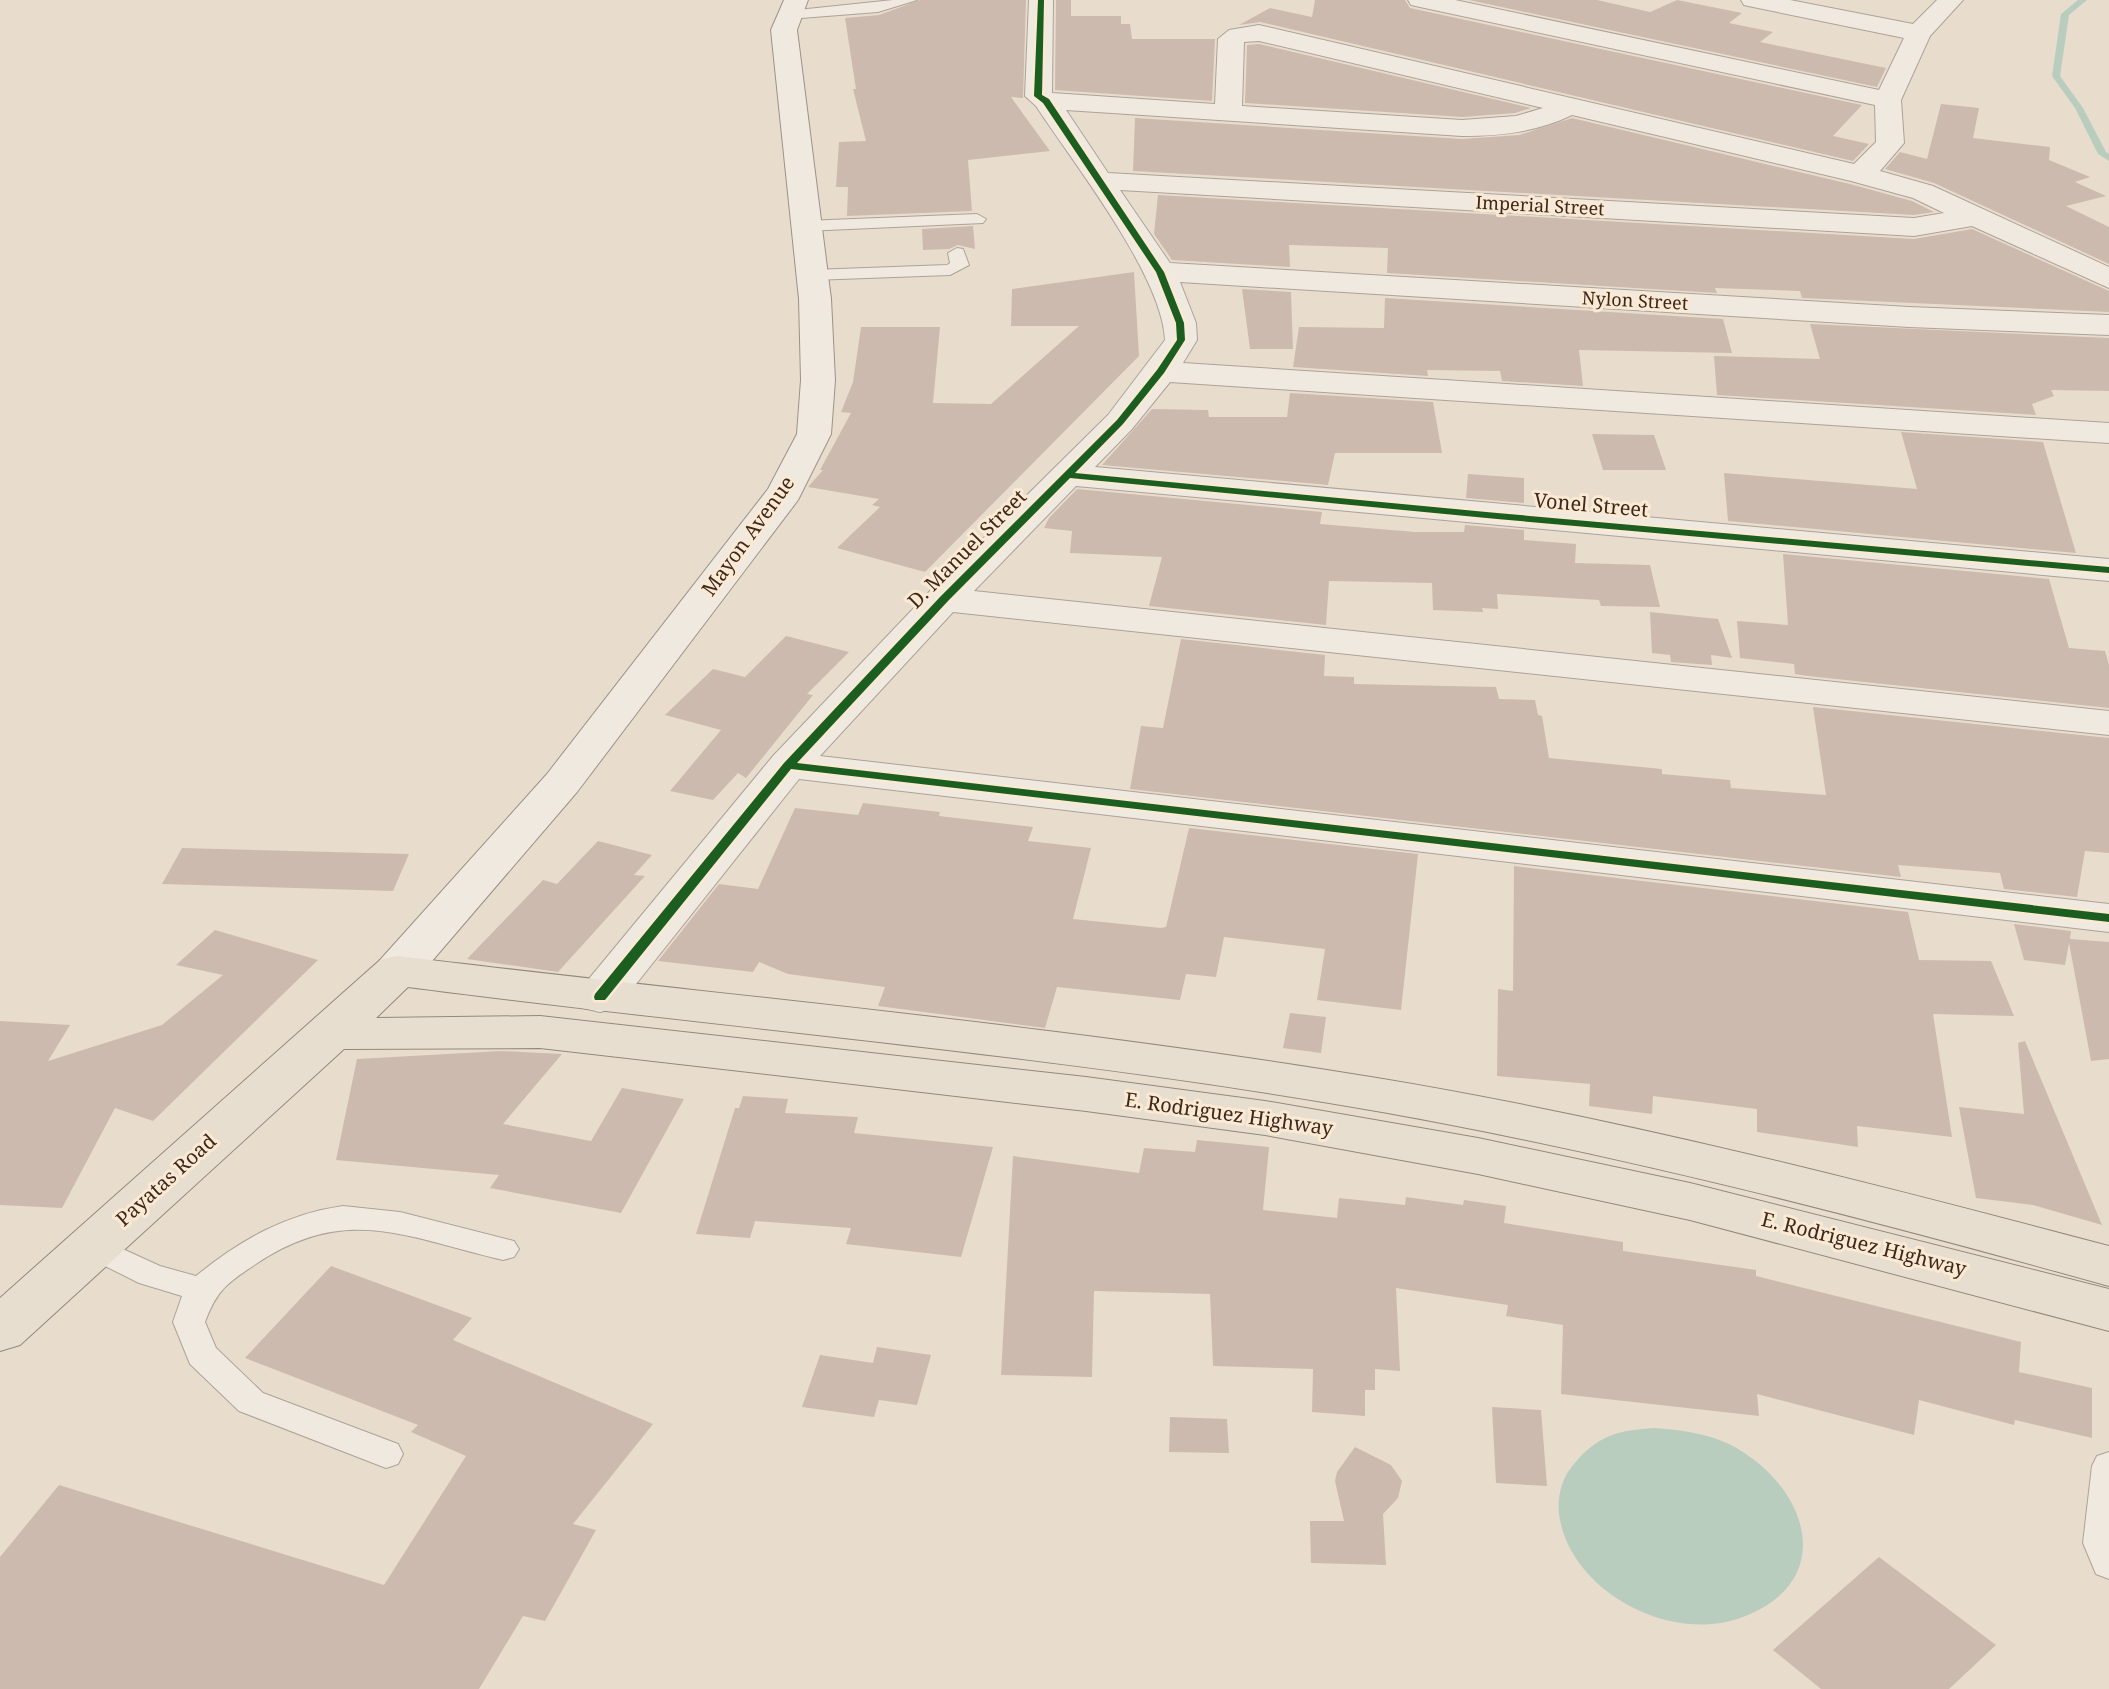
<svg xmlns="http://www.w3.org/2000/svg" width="2109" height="1689" viewBox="0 0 2109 1689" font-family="'Noto Serif',serif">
<rect width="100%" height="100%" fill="#e8ddcd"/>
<path fill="#b9cdbe" d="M1654,1428C1680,1430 1707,1433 1731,1445C1807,1485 1840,1580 1743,1617C1671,1645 1569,1591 1559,1514C1557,1496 1562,1477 1574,1464C1585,1450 1600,1438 1618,1433C1629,1430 1642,1429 1654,1428Z"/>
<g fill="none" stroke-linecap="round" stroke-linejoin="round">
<path fill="#b9cdbe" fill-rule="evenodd" d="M2078,0H2087L2069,15L2060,76L2083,108L2106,152L2109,154V161L2098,154L2075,108L2052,76L2061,14Z"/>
</g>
<g fill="#ccbaae">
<path d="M920,0H1026L1023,98L1011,97L1050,151L968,160L972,211L847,216L848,187H836L839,142L866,141L853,89H856L845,18L879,15Z"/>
<path d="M1056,0H1071V16H1121V24H1130L1132,39H1215L1212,101L1055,90Z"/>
<path d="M1315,0H1405L1410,8L1862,105L1833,136L1869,144L1853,161L1260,22L1239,25L1270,8L1312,17Z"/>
<path d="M1469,0H1597L1650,12L1677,0L1742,13L1729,23L1773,32L1760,42L1886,68L1877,87Z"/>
<path d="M1259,44L1531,108L1515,113L1462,117L1245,103L1247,45Z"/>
<path d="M1941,104L1979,108L1973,138L2050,147L2049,160L2090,177L2075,182L2106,196L2066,206L2109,227V264L1934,183L1885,169L1900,152L1927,159Z"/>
<path d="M1135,118L1462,139L1519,135L1572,118L1850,184L1912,201L1934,212L1914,215L1133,171Z"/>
<path d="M1158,195L1914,239L1972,229L2109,291V312L1802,298L1800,291L1715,288L1717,293L1387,273L1388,248L1289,245L1290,267L1172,260L1154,234Z"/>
<path d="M973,226L975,249L958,245L949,249L923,250L922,229Z"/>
<path d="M1134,272L1139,356L925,572L837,548L880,507L872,505L879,499L808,487L823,470H820L851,413L841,412L853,382L861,327H940L933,403L991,404L1079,326H1011L1012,289Z"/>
<path d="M1242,289L1291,292L1293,349H1250Z"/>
<path d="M1385,298L1723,319L1732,353L1579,350L1583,386L1502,381L1500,371L1427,370L1428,376L1293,367L1299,327L1384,328Z"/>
<path d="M1810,324L2109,338V391L2051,390L2054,396L2032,404L2036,415L1717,395L1714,356L1820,359Z"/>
<path d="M1290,393L1433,402L1442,453H1335L1328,485L1102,465L1152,409L1208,410L1209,417H1287Z"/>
<path d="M1901,432L2043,442L2076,553L1728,521L1724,473L1917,489Z"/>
<path d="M1592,434L1654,435L1666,470H1603Z"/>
<path d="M1468,474L1524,478V503L1466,498Z"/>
<path d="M1077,489L1322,512L1320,524L1415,532H1464L1465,525L1524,530V540L1576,544L1575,563L1650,565L1660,607L1601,606L1599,600L1497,594L1498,609L1482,608L1483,612L1433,610L1432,583L1329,581L1326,625L1149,606L1162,557L1070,553L1072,531L1044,528L1049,518Z"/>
<path d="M1783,554L2049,579L2069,648L2105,651L2109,665V708L1808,676L1795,674L1794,664L1740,658L1737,621L1788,625Z"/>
<path d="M1650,612L1718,619L1732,658L1711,655L1712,665L1671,662L1670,655L1652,653Z"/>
<path d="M786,636L849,652L807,694L813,695L746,778L738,773L713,800L670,791L721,730L665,715L713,669L745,677Z"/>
<path d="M1181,639L1325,655L1324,676L1354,677V684L1496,687L1499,699L1535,700L1538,715L1542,716L1549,758L1662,769V774L1730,780L1731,788L1826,795L1813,707L2109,738V853L2085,851L2077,897L2004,889L2000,873L1898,865L1901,877L1130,789L1141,726L1163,728Z"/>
<path d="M863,803L940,812L939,816L1033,827L1028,841L1091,848L1073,919L1161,928L1166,927L1189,828L1418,854L1401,1010L1317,1000L1325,949L1224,937L1216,977L1186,974L1180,1000L1057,987L1045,1028L878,1006L885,987L788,974L759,962L753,972L658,961L719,884L758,889L795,808L858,815Z"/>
<path d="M598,841L652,855L634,875L645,876L558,972L467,959L543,880L557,884Z"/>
<path d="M182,848L409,854L393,891L162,884Z"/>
<path d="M1514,866L1908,912L1919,960L1991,961L2014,1016L1933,1014L1952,1137L1857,1126L1858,1147L1757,1132V1109L1653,1096L1652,1114L1589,1106L1590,1084L1497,1076L1498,989L1513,991Z"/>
<path d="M2014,924L2071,931L2070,939L2109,942V1059L2091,1061L2069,943L2065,965L2024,960Z"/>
<path d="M215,930L318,960L153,1121L115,1108L62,1208L0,1205V1021L70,1025L48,1061L162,1025L223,975L176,965Z"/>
<path d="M1290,1013L1326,1017L1321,1053L1283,1048Z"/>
<path d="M2025,1041L2102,1225L2033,1205L1976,1198L1959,1107L2024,1114L2018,1043Z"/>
<path d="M501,1051L562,1054L503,1124L591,1141L622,1088L684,1099L621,1213L490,1188L499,1175L336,1160L357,1059Z"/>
<path d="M743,1096L788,1099L785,1113L858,1117L854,1133L993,1147L961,1257L846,1244L851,1228L755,1221L750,1238L696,1234L735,1108H739Z"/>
<path d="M1197,1140L1269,1147L1263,1210L1337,1218L1339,1198L1405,1205L1406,1197L1463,1205L1464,1200L1506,1206L1504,1223L1623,1242V1251L1756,1270V1276L2021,1342L2019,1372L2092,1388V1438L2015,1420L2014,1425L1919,1400L1914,1435L1757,1394L1759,1416L1561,1394L1563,1325L1506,1316L1508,1305L1396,1288L1400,1371L1375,1369V1390H1365V1416L1312,1412L1313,1369L1213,1366L1210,1294L1094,1291L1092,1377L1001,1375L1013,1156L1139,1173L1144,1148L1195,1152Z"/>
<path d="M331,1266L472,1318L453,1340L653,1424L573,1524L596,1530L545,1621L523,1616L479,1689H0V1557L59,1485L384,1585L466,1456L411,1432L418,1425L245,1358Z"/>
<path d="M877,1347L931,1355L917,1405L879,1400L874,1417L802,1407L820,1355L873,1363Z"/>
<path d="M1492,1407L1541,1410L1547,1486L1496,1483Z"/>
<path d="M1170,1417L1227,1419L1229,1453L1169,1452Z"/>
<path d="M1355,1447L1391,1465L1402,1481L1398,1498L1383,1514L1386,1565L1311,1563L1310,1521H1344L1335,1481L1337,1472Z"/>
<path d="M1879,1557L1996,1645L1949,1689H1821L1773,1650Z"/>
</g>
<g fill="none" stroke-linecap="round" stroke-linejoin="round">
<g stroke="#ada297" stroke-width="2">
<g id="service">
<path d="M893,0H917L878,12L788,19L781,15L788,11Z"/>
<path d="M977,214L986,219L983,223L805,231L796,226L805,221Z"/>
<path d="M957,248L963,249L969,265L950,275L812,280L803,275L812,270L947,265L950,263L948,253Z"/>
<path d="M343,1206L400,1212L514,1241L519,1249L514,1257L503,1260C407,1238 347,1203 256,1264C227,1283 217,1290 205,1322L216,1348L263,1393L398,1444L403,1454L398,1464L386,1468L239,1411L190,1364L173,1322L182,1296L139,1283L81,1254L76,1246L81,1238L92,1235L160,1266L196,1276C240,1240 286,1214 343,1206Z"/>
<path d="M2109,1452V1579L2096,1574L2083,1543L2092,1466L2097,1456Z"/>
</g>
</g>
<g stroke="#ada297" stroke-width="2">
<path id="minor" d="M1029,0H1053L1052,93L1215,104L1218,39L1229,30L1259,25L1854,164L1876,142L1875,105L1420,7L1411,5L1408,0H1455L1879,90L1904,38L1753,7L1744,5L1741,0H1790L1913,24L1937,0H1963L1930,36L1901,100L1904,143L1880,171L1933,186L2109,267V288L1972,226L1914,236L1120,190L1170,263L1909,307L2109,315V335L1909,327L1180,282L1196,323L1197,340L1183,363L2109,423V443L1170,382L1132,429L1095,467L2109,559V581L1076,486L974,591L2109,711V735L953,612L820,756L2109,904V932L799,779L617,1008L600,1012L583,1008L576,997L583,986L773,756L930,591L1108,415L1165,340C1162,275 1074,164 1036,106L1025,96ZM1259,41L1543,108L1516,116L1462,120L1242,106L1244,42ZM1066,110L1462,136C1500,136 1537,132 1572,115L1851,181L1913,198L1944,213L1914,218L1108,173Z"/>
</g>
<g stroke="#9d9186" stroke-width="2">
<path id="secondary" d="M784,0H808L797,30L831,299L835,380L831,434L798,500L577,792L414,982L397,986L380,982L374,971L380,960L547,774L768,489L797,434L801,380L799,299L771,30Z"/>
</g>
<g stroke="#93887d" stroke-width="2">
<path id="primary" d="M397,956C724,996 1052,1024 1377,1078C1624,1119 1867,1182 2109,1246V1286C1869,1219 1628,1156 1382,1112C1060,1055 732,1029 408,987L376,1018L540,1016L1086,1077L1265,1101L1478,1138L1690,1183L2109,1289V1331L1690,1220L1478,1174L1265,1135L1086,1111L540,1048L344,1049L20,1345L0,1351V1298L380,960Z"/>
</g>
<use href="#service" fill="#f0e9e0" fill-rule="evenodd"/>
<use href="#minor" fill="#f0e9e0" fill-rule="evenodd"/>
<use href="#secondary" fill="#f0e9e0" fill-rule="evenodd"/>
<use href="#primary" fill="#e8ded0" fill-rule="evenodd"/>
<g stroke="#fae9d3" stroke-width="5">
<path id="cycleway" d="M1038,0H1044L1042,95L1049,99L1164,272L1184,323L1185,340L1164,373L1123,424L1075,473L1497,513L2109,567V573L1497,519L1070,478L948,601L797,763L2109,914V922L791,769L605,1000H595L594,997L595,994L784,763L940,597L1117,420L1157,370L1177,340L1176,323L1156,272L1043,103L1034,96Z"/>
</g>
<use href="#cycleway" fill="#1b5e20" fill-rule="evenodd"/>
</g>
<g text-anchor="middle" stroke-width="6" stroke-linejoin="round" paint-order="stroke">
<g font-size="18" fill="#3e281d" stroke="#fae9d3">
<text transform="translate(1540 206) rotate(3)" y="6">Imperial Street</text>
<text transform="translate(1635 301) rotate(3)" y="6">Nylon Street</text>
</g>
<g font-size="20" fill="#3e281d" stroke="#fae9d3">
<text transform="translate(1591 505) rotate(5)" y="7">Vonel Street</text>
<text transform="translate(748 536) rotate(-54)" y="7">Mayon Avenue</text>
<text transform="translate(967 549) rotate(-45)" y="7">D. Manuel Street</text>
<text transform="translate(1229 1114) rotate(8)" y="7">E. Rodriguez Highway</text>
<text transform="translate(166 1180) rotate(-42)" y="7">Payatas Road</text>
<text transform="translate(1864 1244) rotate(14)" y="7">E. Rodriguez Highway</text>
</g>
</g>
</svg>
